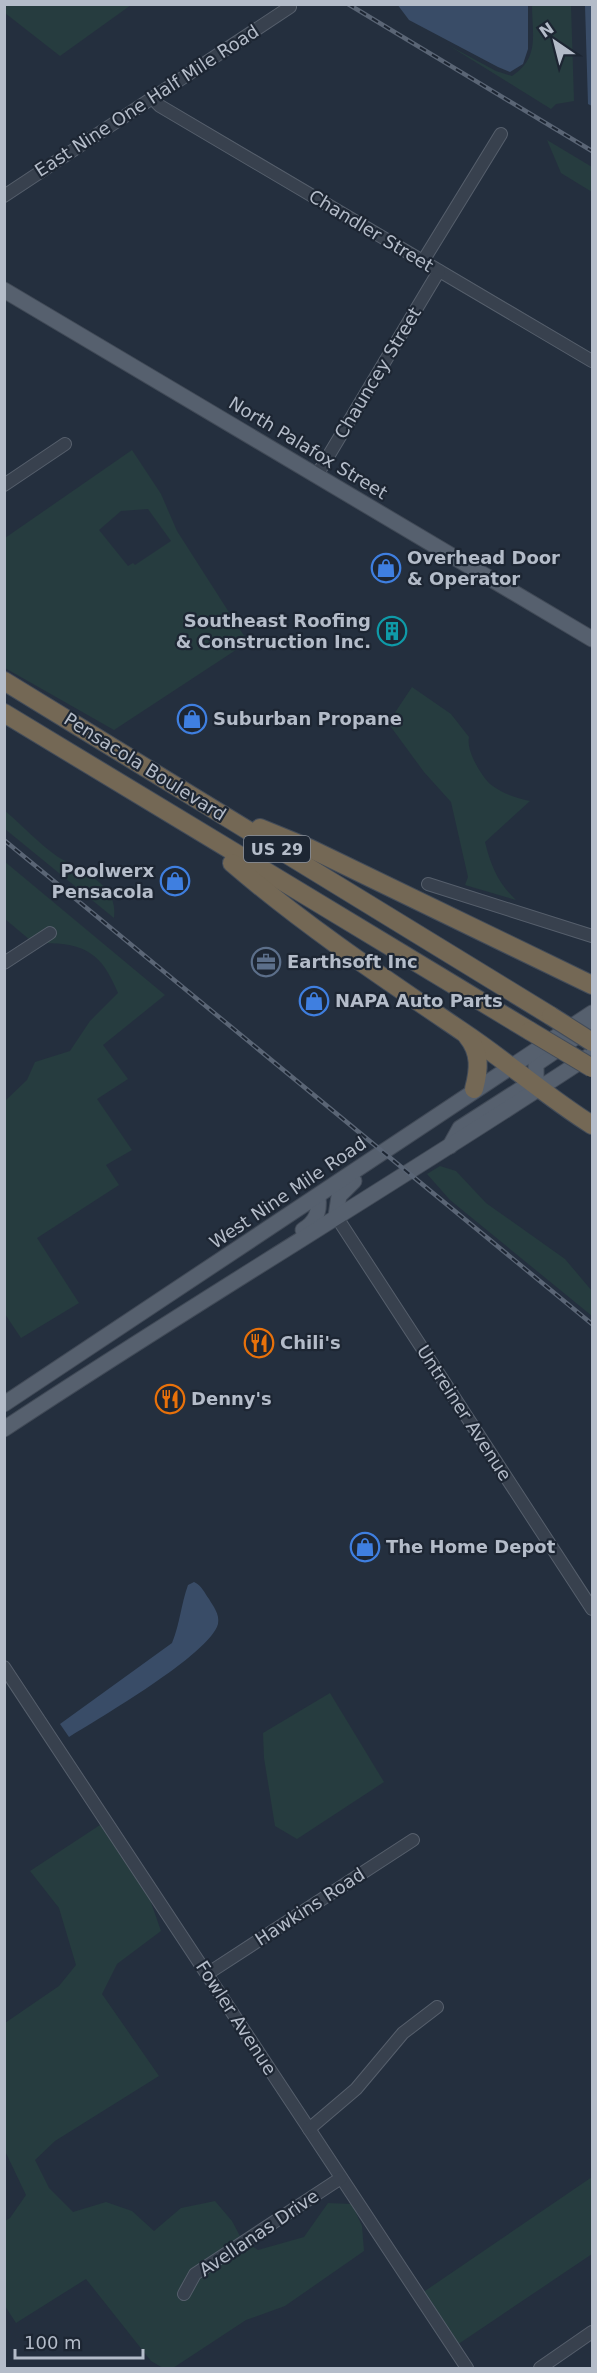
<svg xmlns="http://www.w3.org/2000/svg" width="597" height="2373" viewBox="0 0 597 2373" font-family="'DejaVu Sans',sans-serif">
<rect width="100%" height="100%" fill="#242f3e"/>
<g fill="#263c3f" fill-rule="evenodd">
<path d="M4,5L5,4L131,5L60,56L5,13Z"/>
<path d="M532,5H571L574,101L556,104L551,109L448,45L496,71L512,76C540,58 532,34 532,5Z"/>
<path d="M547,140L592,167V192L561,173Z"/>
<path d="M132,450L161,494L177,531L248,642L114,730L5,668V538ZM148,509L171,541L135,565L133,563L128,566L99,530L121,511Z"/>
<path d="M412,687L451,714L469,737C466,750 480,774 490,784C501,793 516,798 530,801L485,842C491,866 498,883 516,900L465,885L468,877L451,802L424,772L388,723Z"/>
<path d="M4,810C22,825 39,844 58,857C81,871 119,884 114,918L5,829Z"/>
<path d="M4,861L165,995L103,1045L128,1079L97,1099L132,1150L106,1165L119,1185L37,1238L79,1303L21,1338L5,1314V1101L27,1080L35,1062L70,1051L90,1021L118,993C102,954 86,943 43,943L56,934L51,926L30,940L5,919Z"/>
<path d="M440,1166L456,1171L486,1203L565,1259L592,1291V1316L450,1200L427,1174Z"/>
<path d="M330,1693L384,1782L297,1839L275,1826L264,1758L263,1733Z"/>
<path d="M103,1823L147,1891L161,1931L117,1964L102,1994L159,2076L55,2141L35,2160L49,2188L73,2212L106,2202L132,2211L154,2231L181,2208L215,2201L232,2221L241,2238L185,2281L178,2295L186,2300L198,2278L249,2244L258,2250L304,2237L328,2203L352,2204L362,2226L364,2251L285,2306L246,2320L173,2368H163L151,2361L86,2279L16,2323L5,2306V2221L10,2218L26,2195L5,2151V2023L59,1986L76,1965L59,1908L30,1871Z"/>
<path d="M592,2177V2254L457,2345L422,2293Z"/>
</g>
<g fill="#394c67">
<path d="M397,4L528,5V49L523,64L510,72L498,67L409,20Z"/>
<path d="M585,5H592V106L588,104Z"/>
<path d="M194,1582C202,1586 204,1592 209,1599C213,1606 220,1614 218,1624C210,1654 98,1719 69,1737L60,1724L172,1643C180,1624 181,1604 188,1585Z"/>
</g>
<g fill="none" stroke-linecap="round" stroke-linejoin="round">
<g stroke="#565f6c" stroke-width="14">
<g id="minor">
<path d="M152,98L160,106L592,361"/>
<path d="M4,196L290,7"/>
<path d="M423,261L501,134"/>
<path d="M317,475L439,271"/>
<path d="M4,485L65,444"/>
<path d="M428,884L592,936"/>
<path d="M4,963L50,933"/>
<path d="M336,1216L592,1609"/>
<path d="M4,1667L467,2368"/>
<path d="M207,1974L413,1840"/>
<path d="M309,2129L356,2089L403,2033L437,2007"/>
<path d="M184,2294L195,2274L341,2178"/>
<path d="M540,2368L592,2332"/>
</g>
</g>
<g stroke="#414a57" stroke-width="17">
<g id="major">
<path d="M4,290L592,639"/>
<path d="M540,1089L536,1077V1064L592,1026"/>
<path d="M450,1146L460,1128L524,1087"/>
<path d="M336,1216L339,1196L354,1181"/>
<path d="M303,1230C316,1222 320,1212 318,1197"/>
<path d="M4,1404L592,1013"/>
<path d="M4,1429C199,1300 398,1182 592,1054"/>
</g>
</g>
<g stroke="#434c59" stroke-width="20">
<g id="highway">
<path d="M4,681L551,1016"/>
<path d="M4,713L530,1031"/>
<path d="M260,828L309,848L592,985"/>
<path d="M232,863C304,925 385,979 463,1032C508,1062 547,1097 592,1125"/>
<path d="M467,1036C481,1053 479,1070 474,1089"/>
</g>
</g>
<use href="#minor" stroke="#38414e" stroke-width="12"/>
<use href="#major" stroke="#56606e" stroke-width="15"/>
<use href="#highway" stroke="#746855" stroke-width="18"/>
<g stroke="#5a6575" stroke-width="4.5">
<g id="rail">
<path d="M348,4L592,151"/>
<path d="M4,840L592,1324"/>
</g>
</g>
<use href="#rail" stroke="#1d2633" stroke-width="2" stroke-dasharray="7" stroke-linecap="butt"/>
<g stroke="#434c59" stroke-width="20" stroke-linecap="butt">
<g id="highway-bridge">
<path d="M551,1016L592,1042"/>
<path d="M530,1031L592,1068"/>
</g>
</g>
<use href="#highway-bridge" stroke="#746855" stroke-width="18"/>
</g>
<defs>
<g id="shop-ring" transform="scale(1.5)"><circle r="9.5" fill="#1d2633" stroke="#3f7fe0" stroke-width="1.5"/><path d="M-5-2.5h2.3a2.7 3.5 0 0 1 5.4 0H5L5.5 6h-11ZM-1.5-2.5h3a1.5 2.3 0 0 0-3 0Z" fill="#3f7fe0"/></g>
<g id="building-ring" transform="scale(1.5)"><circle r="9.5" fill="#1d2633" stroke="#0f9aa8" stroke-width="1.5"/><path d="M-4-6H4V6H1V3H-1V6H-4ZM-2.5-4.3h1.7v1.8h-1.7ZM.8-4.3h1.7v1.8H.8ZM-2.5-1h1.7V.8h-1.7ZM.8-1h1.7V.8H.8Z" fill="#0f9aa8"/></g>
<g id="office-ring" transform="scale(1.5)"><circle r="9.5" fill="#1d2633" stroke="#5c6f8a" stroke-width="1.5"/><path d="M-6-3h4V-5.5h4V-3h4V5H-6ZM-1-4.5V-3h2v-1.5ZM-6 0V1H6V0Z" fill="#5c6f8a"/></g>
<g id="restaurant-ring" transform="scale(1.5)"><circle r="9.5" fill="#1d2633" stroke="#e8710a" stroke-width="1.5"/><path d="M-5-6h1v4h1v-4h1v4h1v-4h1v5L-1.5 .5V6h-2V.5L-5-1ZM5-6V6H3V1.5H1.5Q1.5-4 5-6Z" fill="#e8710a"/></g>
</defs>
<g fill-rule="evenodd">
<use href="#shop-ring" x="386" y="568"/>
<use href="#building-ring" x="392" y="631"/>
<use href="#shop-ring" x="192" y="719"/>
<use href="#shop-ring" x="175" y="881"/>
<use href="#office-ring" x="266" y="962"/>
<use href="#shop-ring" x="314" y="1001"/>
<use href="#restaurant-ring" x="259" y="1343"/>
<use href="#restaurant-ring" x="170" y="1399"/>
<use href="#shop-ring" x="365" y="1547"/>
</g>
<g text-anchor="middle" stroke-width="4.5" stroke-linejoin="round" paint-order="stroke">
<rect fill="#1d2633" stroke="#878f9c" stroke-width="1.5" x="244" y="836" width="66" height="26" rx="4.5"/>
<g font-size="16" font-weight="bold" fill="#b4bcc9">
<text x="277" y="855">US 29</text>
</g>
<g font-size="18" fill="#b4bcc9" stroke="#1d2633">
<text transform="translate(147 101) rotate(-33)" y="6">East Nine One Half Mile Road</text>
<text transform="translate(371 231) rotate(31)" y="6">Chandler Street</text>
<text transform="translate(378 373) rotate(-59)" y="6">Chauncey Street</text>
<text transform="translate(308 448) rotate(31)" y="6">North Palafox Street</text>
<text transform="translate(145 767) rotate(32)" y="6">Pensacola Boulevard</text>
<text transform="translate(288 1193) rotate(-34)" y="6">West Nine Mile Road</text>
<text transform="translate(464 1413) rotate(57)" y="6">Untreiner Avenue</text>
<text transform="translate(310 1907) rotate(-33)" y="6">Hawkins Road</text>
<text transform="translate(236 2018) rotate(57)" y="6">Fowler Avenue</text>
<text transform="translate(259 2233) rotate(-34)" y="6">Avellanas Drive</text>
</g>
<g font-size="18" font-weight="bold" fill="#b4bcc9" stroke="#1d2633" text-anchor="start">
<text x="407" y="564">Overhead Door<tspan x="407" dy="21">&amp; Operator</tspan></text>
<text x="371" y="627" text-anchor="end">Southeast Roofing<tspan x="371" dy="21">&amp; Construction Inc.</tspan></text>
<text x="213" y="725">Suburban Propane</text>
<text x="154" y="877" text-anchor="end">Poolwerx<tspan x="154" dy="21">Pensacola</tspan></text>
<text x="287" y="968">Earthsoft Inc</text>
<text x="335" y="1007">NAPA Auto Parts</text>
<text x="280" y="1349">Chili's</text>
<text x="191" y="1405">Denny's</text>
<text x="386" y="1553">The Home Depot</text>
</g>
</g>
<rect width="597" height="2373" fill="none" stroke="#b4bcc9" stroke-width="12"/>
<g transform="translate(555 42) rotate(325)" stroke="#1d2633" stroke-width="4.5" paint-order="stroke">
<path d="M0-4.5L10 22L0 15L-10 22Z" fill="#b4bcc9"/>
<text y="-9" font-size="16" font-weight="bold" text-anchor="middle" fill="#b4bcc9">N</text>
</g>
<path d="M15 2349v9h128v-9" fill="none" stroke="#b4bcc9" stroke-width="3"/>
<text x="24" y="2349" font-size="18" fill="#b4bcc9" stroke="#1d2633" stroke-width="4.5" paint-order="stroke">100 m</text>
</svg>
